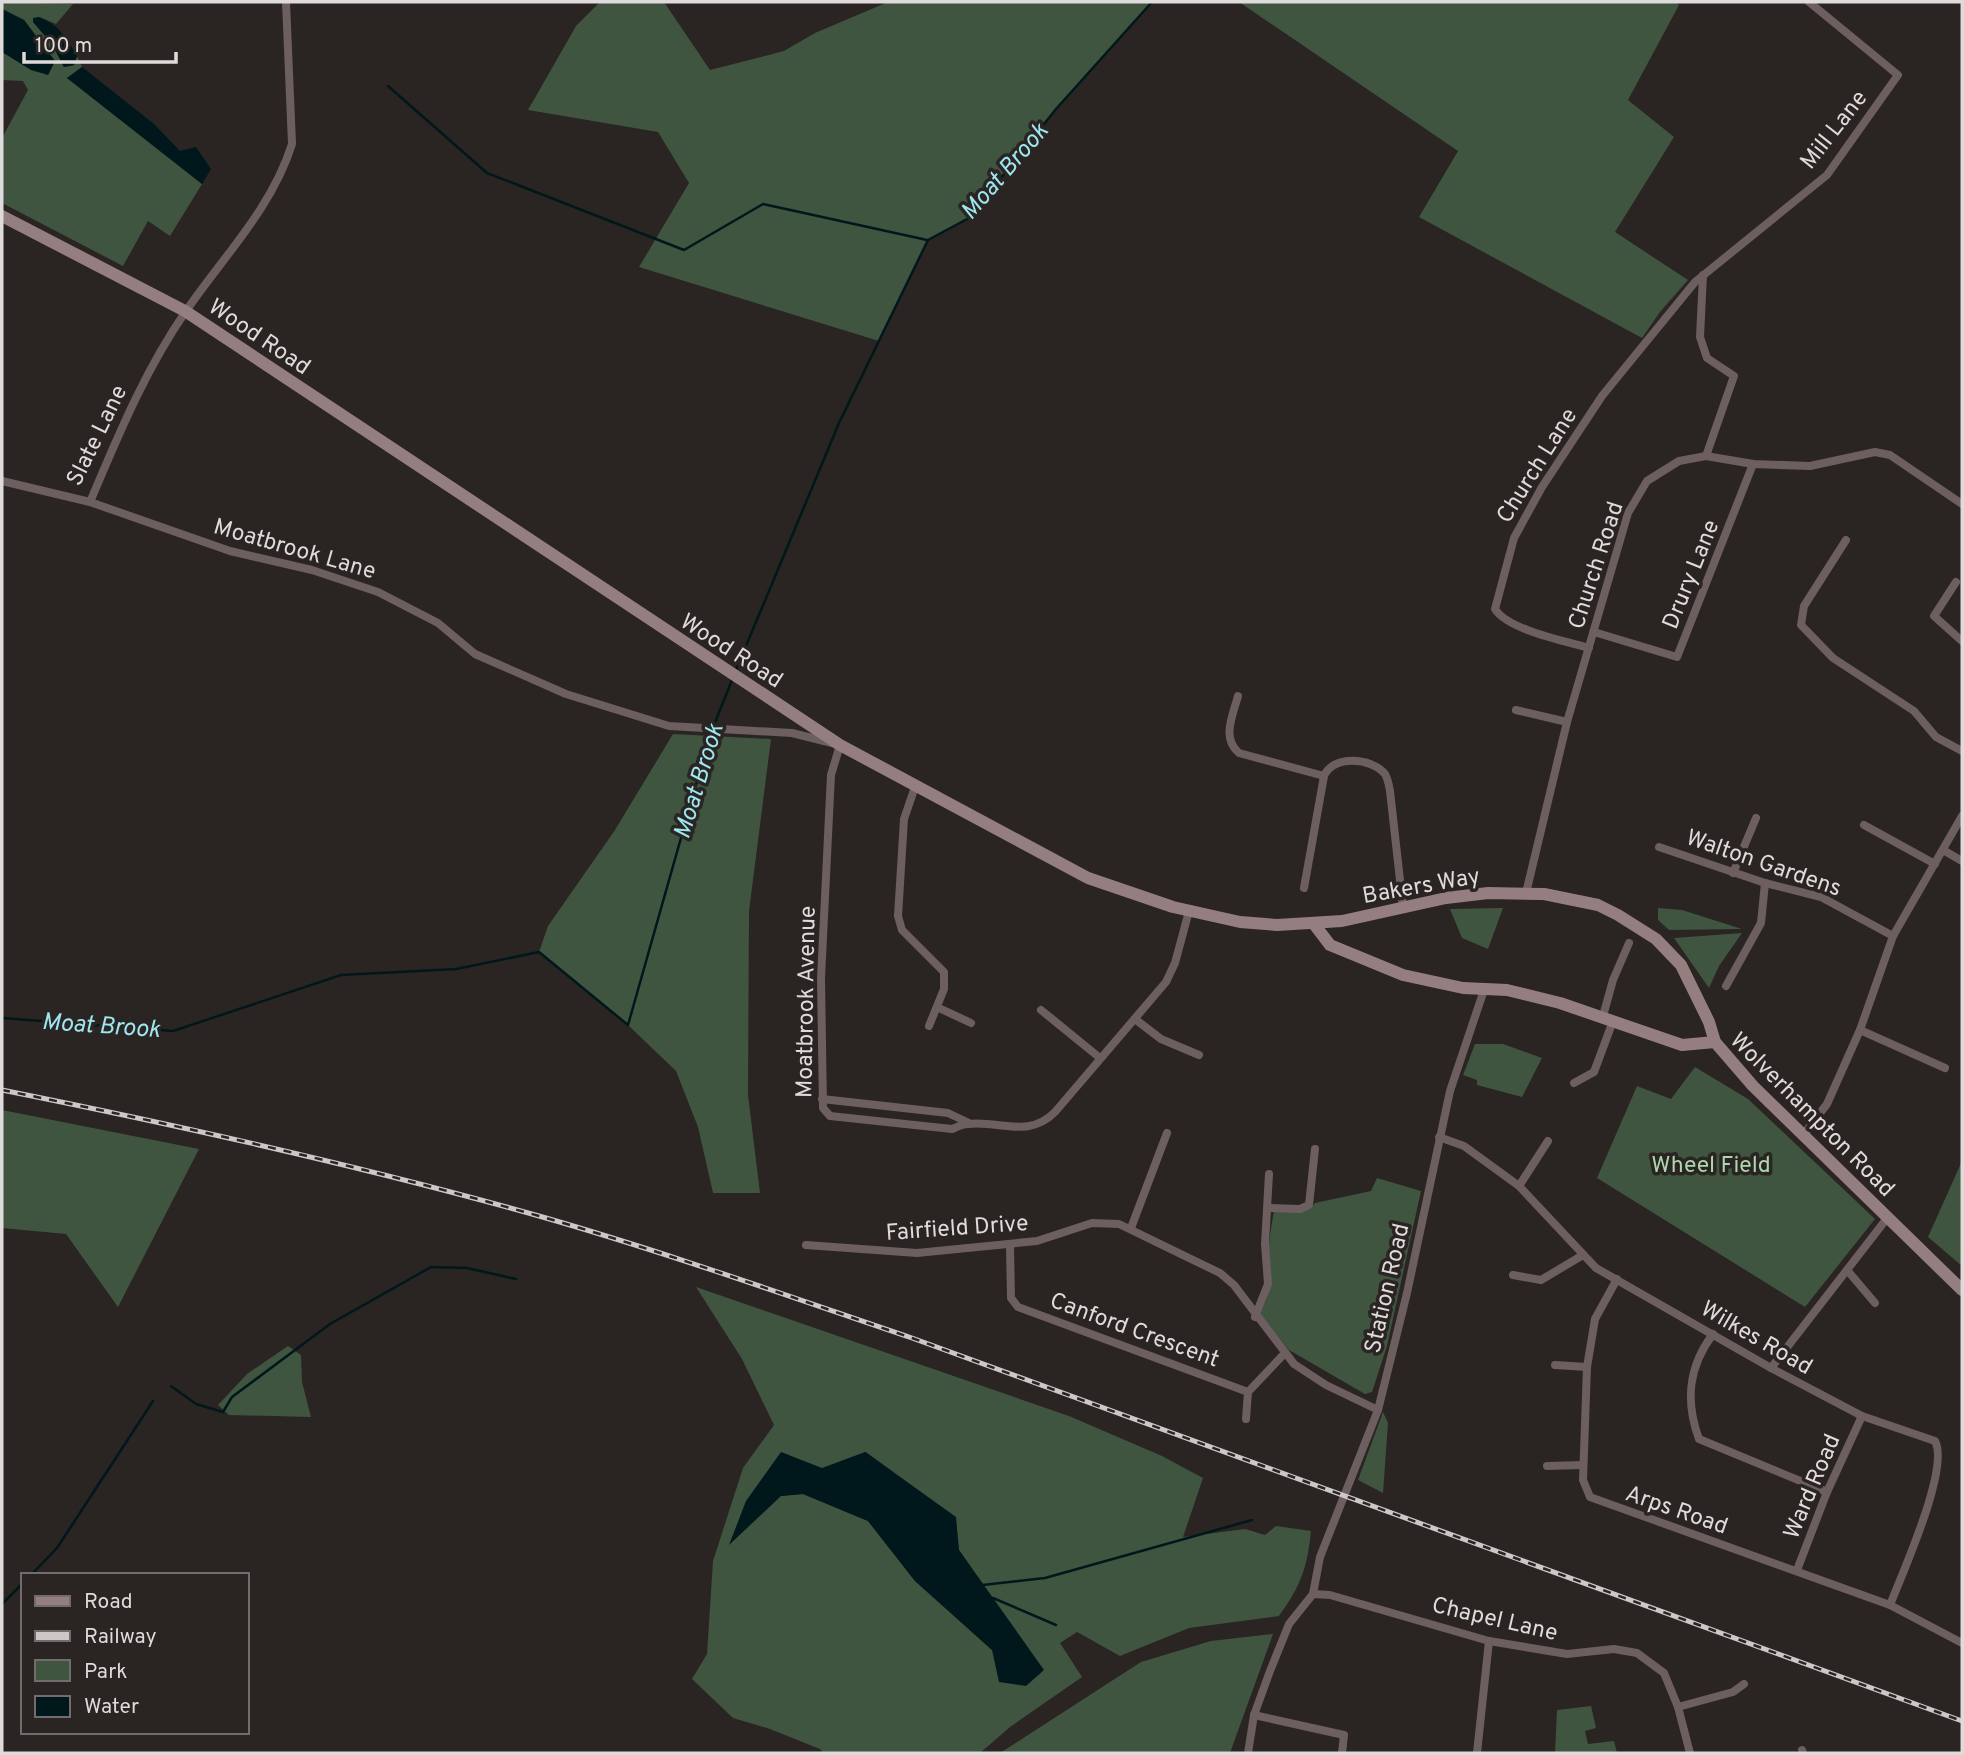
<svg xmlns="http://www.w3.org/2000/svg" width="1964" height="1755" viewBox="0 0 1964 1755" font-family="Overpass,sans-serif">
<rect width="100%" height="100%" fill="#2a2422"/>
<g fill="#3f5540" fill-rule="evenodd">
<path d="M2,2L73,4L56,24L39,17L33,22L52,44L64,67L74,65L77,56L82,67L67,78L202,184L170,236L148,221L123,266L2,203V138L28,90L23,81L2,80V52L48,75L55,61L24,20L2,9Z"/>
<path d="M600,2H664L710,70L784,51L815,33L888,2H1152L1056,109L969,218L928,240L879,341L639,267L689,183L658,132L528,110L576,26Z"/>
<path d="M1239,2H1676L1679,5L1628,100L1674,137L1615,232L1688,280L1660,312L1642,338L1419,217L1458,151Z"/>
<path d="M673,734L771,739L749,911L748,1095L760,1193H713L698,1127L676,1071L628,1025L539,952L548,926L615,830Z"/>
<path d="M1503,908L1488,949L1462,938L1450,909Z"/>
<path d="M1658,908L1682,910L1742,929L1669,930L1658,920Z"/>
<path d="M1742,933L1719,966L1709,988L1674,938Z"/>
<path d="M1475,1044H1503L1542,1058L1522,1097L1477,1085V1080L1463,1075Z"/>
<path d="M1695,1067L1748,1099L1875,1219L1805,1307L1597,1178L1637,1086L1671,1099Z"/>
<path d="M2,1110L199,1149L118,1307L66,1234L2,1228Z"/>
<path d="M1962,1161V1266L1928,1237Z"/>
<path d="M1377,1178L1421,1191L1387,1346L1372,1392L1365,1394L1289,1350L1260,1314C1277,1281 1267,1276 1269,1244C1270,1233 1272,1222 1274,1211L1310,1209L1315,1203L1371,1191Z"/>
<path d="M696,1287L1069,1416L1162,1456L1203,1478L1183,1537L1245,1529L1265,1535L1276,1526L1311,1531C1307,1569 1301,1585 1279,1616L1189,1628L1120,1656L1077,1632L1060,1643L1082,1677L1010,1727L980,1753H823L820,1749L770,1729L733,1718L692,1679L707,1654L713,1561L743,1468L774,1425L742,1359ZM866,1452L955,1517L959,1550L999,1609L992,1650L915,1581L868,1521L803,1494L781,1496Z"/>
<path d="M288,1346L301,1355L302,1382L311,1417L229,1415L218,1405L247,1374Z"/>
<path d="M1383,1412L1388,1423L1383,1493L1358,1480Z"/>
<path d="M1273,1634L1230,1753H1000L1141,1662L1211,1641Z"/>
<path d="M1591,1706L1596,1728L1585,1731L1588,1744L1614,1741L1617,1753H1555L1557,1710Z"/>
</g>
<g fill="#00181b">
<path d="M2,9L24,20L55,61L48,75L31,70L2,52Z"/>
<path d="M39,17C59,25 66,37 77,56L74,65L64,67L52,44L33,22V18Z"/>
<path d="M82,67L154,124L180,151L196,147L211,169L202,184L67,78Z"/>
<path d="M781,1452L822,1468L865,1452L956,1517L959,1550L1044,1670L1026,1686L999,1682L992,1650L915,1581L868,1521L803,1494L781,1496L729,1545L746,1501Z"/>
</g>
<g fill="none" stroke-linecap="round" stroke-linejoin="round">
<g stroke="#00181b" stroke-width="2.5">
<path d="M388,86L487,173L684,250L763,204L927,240"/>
<path d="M736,670L839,423L928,240L969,218L1056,109L1152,2"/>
<path d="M714,725L732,680"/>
<path d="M2,1018L173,1031L341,975L456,969L539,952L628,1025L711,732"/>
<path d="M171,1386L196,1404L223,1412L232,1397L330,1324L431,1267L467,1268L516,1279"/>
<path d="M31,1575L57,1548L153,1401"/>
<path d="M983,1585L1045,1578L1252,1520"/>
<path d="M993,1598L1056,1625"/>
<path d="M2,1604L23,1583"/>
</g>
<g stroke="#6d5e60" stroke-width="8">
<path d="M1703,275L1700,337L1707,358L1734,376L1706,456"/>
<path d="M2,481L90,502L230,551L312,570L378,592L438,623L475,654L566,694L669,726L792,733L840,745L831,775L821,978L823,1108L830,1116L952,1129C957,1127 962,1124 968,1124C1000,1120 1028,1139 1055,1112L1166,982L1175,963L1189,911"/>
<path d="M90,502C118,436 145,370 186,311C223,257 272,208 292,144L286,2"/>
<path d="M1846,540L1804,606L1801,625L1833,658L1914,711L1936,737L1962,751"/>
<path d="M1956,582L1934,616L1962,641"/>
<path d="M1594,632L1677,657L1753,464"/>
<path d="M1589,648C1565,641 1508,630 1495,609L1514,538L1542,487L1602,396L1695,282L1827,175L1898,75L1809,2"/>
<path d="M1238,696C1233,715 1221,738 1239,753L1324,776C1333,755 1371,757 1385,774C1388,779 1389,785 1390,791L1403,907"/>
<path d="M1516,710L1567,722"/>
<path d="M916,784L904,819L898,916L902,930L944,972V989L929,1026"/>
<path d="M1864,825L1935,864"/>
<path d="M1659,847L1765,883L1821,897L1893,936"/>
<path d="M1943,850L1962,861"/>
<path d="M1733,873L1756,818"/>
<path d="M1304,888L1324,776"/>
<path d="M1526,893L1567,722L1628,513L1647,481L1679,461L1706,456L1753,464L1810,466L1875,452L1890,455L1962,504"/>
<path d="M1726,986L1761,923L1765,883"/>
<path d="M939,1008L971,1023"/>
<path d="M1041,1010L1100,1058"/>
<path d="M1603,1016L1613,980L1629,943"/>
<path d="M1135,1019L1161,1039L1199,1055"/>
<path d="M1860,1030L1945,1068"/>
<path d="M1574,1083L1594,1072L1613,1021"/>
<path d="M822,1099L948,1113L969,1123"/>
<path d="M1804,1134L1827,1104L1860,1030L1893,936L1962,816"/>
<path d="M1439,1137L1464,1146L1519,1186L1596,1268L1771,1368L1862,1416L1935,1441C1950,1468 1902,1574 1890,1605"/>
<path d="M1519,1186L1548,1141"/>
<path d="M1268,1208L1300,1209L1309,1205L1315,1149"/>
<path d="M1131,1228L1167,1133"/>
<path d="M806,1245L917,1253L1037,1241L1092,1223L1119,1224L1220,1273L1234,1285L1294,1364L1326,1385L1378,1410"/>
<path d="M1010,1245L1011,1298L1018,1307L1248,1392L1285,1353"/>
<path d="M1847,1270L1875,1303"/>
<path d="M1513,1275L1541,1280L1583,1255"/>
<path d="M1617,1279L1595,1319L1587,1367L1583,1480L1590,1497L1890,1605L1962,1643"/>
<path d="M1255,1317L1268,1284L1265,1244L1269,1174"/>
<path d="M1713,1334C1688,1367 1685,1401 1699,1439L1827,1492"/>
<path d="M1555,1365L1587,1367"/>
<path d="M1771,1368L1888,1217"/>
<path d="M1246,1419L1248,1392"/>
<path d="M1547,1466L1583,1465"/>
<path d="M1797,1570L1827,1492L1862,1416"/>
<path d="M1313,1594L1330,1595L1489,1641L1567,1654L1614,1649L1637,1653L1664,1673L1678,1707L1690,1753"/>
<path d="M1678,1707L1733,1692L1744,1684"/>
<path d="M1254,1715L1344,1735L1342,1753"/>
<path d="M1802,1750L1803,1753"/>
<path d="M1248,1753L1254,1715L1270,1671L1289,1624L1313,1594L1320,1557L1378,1410L1407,1293L1450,1091L1483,993L1487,988"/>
<path d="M1477,1753L1489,1641"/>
</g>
<g stroke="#957e80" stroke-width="12">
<path d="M2,216L185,311L840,745L1088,878L1173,907L1240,922L1277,925L1342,921L1446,898L1488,893L1544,894L1598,905L1618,915L1656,939L1681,965L1709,1022L1715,1042L1753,1086L1962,1290"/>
<path d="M1314,924L1330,945L1403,975L1463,988L1507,990L1560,1003L1682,1045L1715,1042"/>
</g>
<g stroke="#ccc8c7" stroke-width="5">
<path id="rail" d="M2,1090C182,1126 362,1166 539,1216C665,1252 788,1296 912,1338L1962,1721"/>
</g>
<use href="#rail" stroke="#2a2422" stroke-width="2.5" stroke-dasharray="8" stroke-linecap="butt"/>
</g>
<g text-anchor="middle" stroke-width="7" stroke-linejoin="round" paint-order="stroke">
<g font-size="23" fill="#dfdbda" stroke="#2a2422">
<text transform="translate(1833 129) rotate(-52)" y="8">Mill Lane</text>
<text transform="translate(260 336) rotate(34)" y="8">Wood Road</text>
<text transform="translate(96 435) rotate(-64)" y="8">Slate Lane</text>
<text transform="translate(1536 465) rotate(-58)" y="8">Church Lane</text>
<text transform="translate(295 548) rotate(16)" y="8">Moatbrook Lane</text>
<text transform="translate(1595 565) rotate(-72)" y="8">Church Road</text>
<text transform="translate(1690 574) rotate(-68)" y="8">Drury Lane</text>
<text transform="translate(732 650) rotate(33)" y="8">Wood Road</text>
<text transform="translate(1764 862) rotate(19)" y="8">Walton Gardens</text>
<text transform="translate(1421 885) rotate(-10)" y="8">Bakers Way</text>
<text transform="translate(805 1002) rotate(-89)" y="8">Moatbrook Avenue</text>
<text transform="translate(1813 1114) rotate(45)" y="8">Wolverhampton Road</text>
<text transform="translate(957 1227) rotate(-4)" y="8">Fairfield Drive</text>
<text transform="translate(1386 1288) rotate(-77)" y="8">Station Road</text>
<text transform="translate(1135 1329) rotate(20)" y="8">Canford Crescent</text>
<text transform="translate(1757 1337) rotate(30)" y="8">Wilkes Road</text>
<text transform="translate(1811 1486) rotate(-67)" y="8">Ward Road</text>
<text transform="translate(1677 1509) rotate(19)" y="8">Arps Road</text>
<text transform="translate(1495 1618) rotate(13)" y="8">Chapel Lane</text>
</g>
<g font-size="23" fill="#acd7ad" stroke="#2a2422">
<text x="1711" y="1172">Wheel Field</text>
</g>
<g font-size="24" font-style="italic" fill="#9ee7f0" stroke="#2a2422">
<text transform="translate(1004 171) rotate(-49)" y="8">Moat Brook</text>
<text transform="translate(698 781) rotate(-73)" y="8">Moat Brook</text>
<text transform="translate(101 1025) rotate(4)" y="8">Moat Brook</text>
</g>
</g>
<rect width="1964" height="1755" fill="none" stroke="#dfdbda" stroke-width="7"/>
<rect x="21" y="1573" width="228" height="161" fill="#2a2422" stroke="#726d6c" stroke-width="2"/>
<rect x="35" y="1596" width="35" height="10" fill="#957e80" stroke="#726d6c" stroke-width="2"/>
<text x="84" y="1608" font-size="21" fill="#dfdbda">Road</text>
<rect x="35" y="1631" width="35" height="10" fill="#ccc8c7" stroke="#726d6c" stroke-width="2"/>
<text x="84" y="1643" font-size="21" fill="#dfdbda">Railway</text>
<rect x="35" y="1660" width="35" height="21" fill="#3f5540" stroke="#726d6c" stroke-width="2"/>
<text x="84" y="1678" font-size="21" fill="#dfdbda">Park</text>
<rect x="35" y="1696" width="35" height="21" fill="#00181b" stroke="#726d6c" stroke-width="2"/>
<text x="84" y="1713" font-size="21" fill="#dfdbda">Water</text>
<path d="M24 52v10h152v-10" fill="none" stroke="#dfdbda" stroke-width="3.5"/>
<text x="35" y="52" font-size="21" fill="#dfdbda" stroke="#2a2422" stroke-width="5" paint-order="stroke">100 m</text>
</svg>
